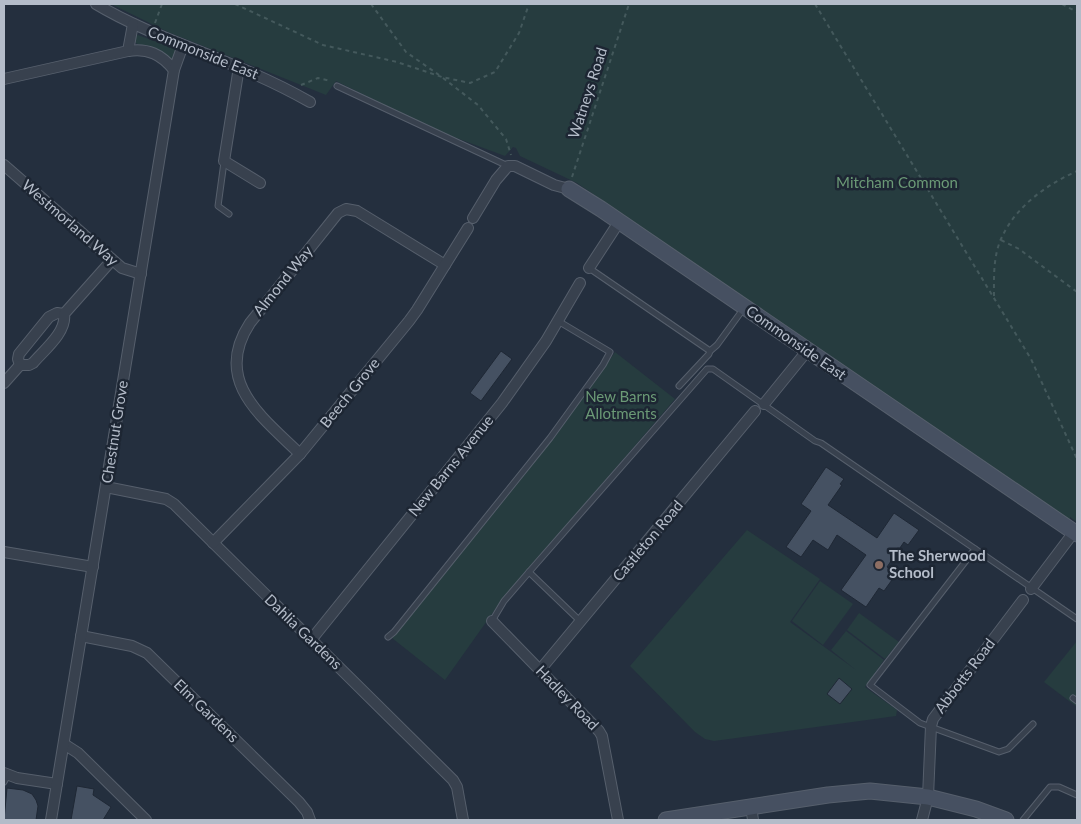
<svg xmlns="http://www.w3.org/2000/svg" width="1081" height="824" viewBox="0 0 1081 824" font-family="Lato,sans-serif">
<rect width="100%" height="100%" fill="#242f3e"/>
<g fill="#263c3f">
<path d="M111,4H1077V522L1070,517V521L577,183L520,156L516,148L513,147L505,156L435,130L336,81L326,95L168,32Z"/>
<path d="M138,35L173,48L177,53L173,59H170C164,54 158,49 151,47C145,45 140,46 134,42L135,36Z"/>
<path d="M615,352L675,399L499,604L445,680L392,638C468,544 547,452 615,352Z"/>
<path d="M747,530L820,579L790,622L856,670L831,650L846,631L884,660L865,687L897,710L896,716L714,741L705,739L695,732L630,666Z"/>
<path d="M820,581L853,604L823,645L792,621Z"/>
<path d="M859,613L899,642L885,659L847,630Z"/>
<path d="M1077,641V707L1044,682Z"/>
</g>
<g fill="#455162" stroke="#1f2835">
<path d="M501,351L512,359L481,401L470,393Z"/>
<path d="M826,467L844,479L840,484L842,485L828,505L877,538L894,513L919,530L908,545L904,542L887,567L897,573L884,591L879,588L866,607L841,590L866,555L837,535L828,550L813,540L801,557L786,547L811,511L801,504Z"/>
<path d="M839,678L852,689L840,704L827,694Z"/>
<path d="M77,786L94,789L93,795L111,807L103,820H71Z"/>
<path d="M7,788L23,790L32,794L36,800L38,806L36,820H4Z"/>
</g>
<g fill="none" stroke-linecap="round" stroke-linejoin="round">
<g stroke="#565f6c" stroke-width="7">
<g id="lane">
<path d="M337,86L508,166"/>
<path d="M224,162L218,206L229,214"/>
<path d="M589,268L710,351L717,345L744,308"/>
<path d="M679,386L709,354L710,351"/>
<path d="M975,549L870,685L920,723L999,752L1008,749L1033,724"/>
<path d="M492,621L504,601L529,572"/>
<path d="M580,621L529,572L707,369H713L815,441L821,443L1077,619"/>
<path d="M388,637L394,632L550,438L603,365L610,352L558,321"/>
<path d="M1073,698L1077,701"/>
<path d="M4,782L8,775"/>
<path d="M1023,820L1050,787H1059L1077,795"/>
</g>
</g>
<g stroke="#565f6c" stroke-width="12">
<g id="street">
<path d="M96,4C141,31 192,47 240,68C264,78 287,89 310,102"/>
<path d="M128,51C148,48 161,54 174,70"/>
<path d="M239,67L224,161L260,183"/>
<path d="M4,79L128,51L133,24"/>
<path d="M4,165L122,268L141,274"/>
<path d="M473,218L496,180L508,166H515L554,185L569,189"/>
<path d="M589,268L619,222"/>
<path d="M20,365L18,359L19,354L49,317L57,313L64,314"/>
<path d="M4,383L20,365H29L33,363C44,350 67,332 64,314L112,260"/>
<path d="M764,404L807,351"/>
<path d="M300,454C262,417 212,381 250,323L338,213L346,209L357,211L445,265"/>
<path d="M106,487L166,499L174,504L453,780L457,787L463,820"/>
<path d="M213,543L300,454L409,321L417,310L468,228"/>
<path d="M4,552L93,567"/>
<path d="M1031,589L1074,532"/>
<path d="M492,621L599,731L602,736L618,820"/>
<path d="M81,636L132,646L147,653L299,802L307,812L310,820"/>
<path d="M311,640L502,403L546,341L580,283"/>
<path d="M540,670L755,411"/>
<path d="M64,744L78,753L146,820"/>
<path d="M4,773L17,778L57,784"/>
<path d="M751,806L753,820"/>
<path d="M51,820L174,70L183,45"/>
<path d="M922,820L928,797L931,726L933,719L1023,600"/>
</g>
</g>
<g stroke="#565f6c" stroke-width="17">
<g id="secondary">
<path d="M569,189L601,209L1077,534"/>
<path d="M666,820L828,795L870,791L928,797L976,809L1006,820"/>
</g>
</g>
<g stroke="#44595c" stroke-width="2" stroke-dasharray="4 4" stroke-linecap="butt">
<path d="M235,4L323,45L397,62L442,77L470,83L495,72L519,33L529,4"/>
<path d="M371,4L406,52L439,75"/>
<path d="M815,4L1031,359L1077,459"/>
<path d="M1062,4L1077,12"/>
<path d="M155,23L162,4"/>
<path d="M443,78L478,105L506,139L511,155"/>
<path d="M301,85L318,78L331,81"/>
<path d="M572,177L629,4"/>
<path d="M1001,240L1019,249L1077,292"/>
<path d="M994,296C994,278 993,257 1001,239C1015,207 1046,185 1077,171"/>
</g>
<use href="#lane" stroke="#38414e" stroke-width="5"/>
<use href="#street" stroke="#38414e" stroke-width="10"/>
<use href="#secondary" stroke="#465061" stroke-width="15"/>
</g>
<circle fill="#8d6e63" stroke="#1d2633" stroke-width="2" cx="879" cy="565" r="5"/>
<g text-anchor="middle" stroke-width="5" stroke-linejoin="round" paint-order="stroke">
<g font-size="15" fill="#b4bcc9" stroke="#1d2633">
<text transform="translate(203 53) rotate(22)" y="5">Commonside East</text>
<text transform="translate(588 93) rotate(-72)" y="5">Watneys Road</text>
<text transform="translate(70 223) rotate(41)" y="5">Westmorland Way</text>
<text transform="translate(283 281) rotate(-51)" y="5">Almond Way</text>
<text transform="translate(796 343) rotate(35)" y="5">Commonside East</text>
<text transform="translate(350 393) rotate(-51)" y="5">Beech Grove</text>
<text transform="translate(115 432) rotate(-81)" y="5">Chestnut Grove</text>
<text transform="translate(451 466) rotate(-51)" y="5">New Barns Avenue</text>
<text transform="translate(648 541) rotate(-50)" y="5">Castleton Road</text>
<text transform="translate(303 632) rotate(44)" y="5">Dahlia Gardens</text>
<text transform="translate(965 676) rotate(-53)" y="5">Abbotts Road</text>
<text transform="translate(567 698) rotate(46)" y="5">Hadley Road</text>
<text transform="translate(206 711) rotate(44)" y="5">Elm Gardens</text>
</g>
<g font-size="15" fill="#6b9a76" stroke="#1d2633">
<text x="897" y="188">Mitcham Common</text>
<text x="621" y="402">New Barns<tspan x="621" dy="17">Allotments</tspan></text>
</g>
<g font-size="15" font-weight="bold" fill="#b4bcc9" stroke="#1d2633" text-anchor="start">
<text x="889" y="561">The Sherwood<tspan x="889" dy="17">School</tspan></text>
</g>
</g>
<rect width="1081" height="824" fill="none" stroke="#b4bcc9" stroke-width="10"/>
</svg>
